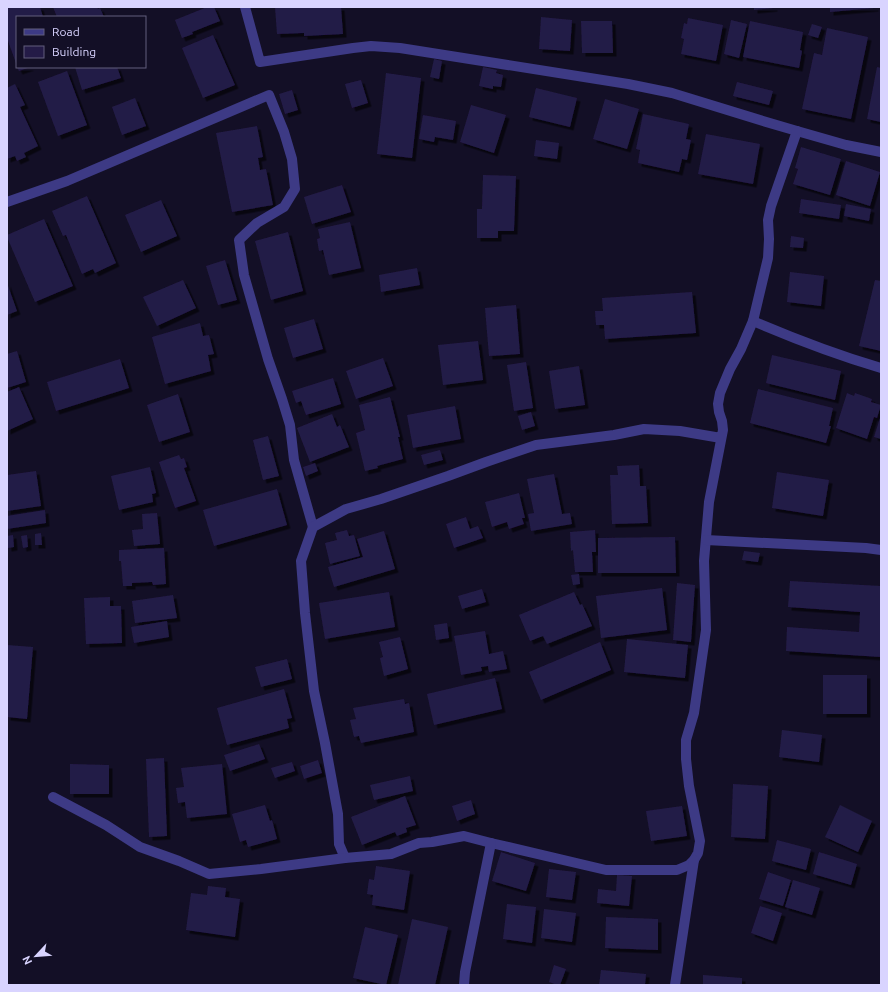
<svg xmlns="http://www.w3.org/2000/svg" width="888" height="992" viewBox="0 0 888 992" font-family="Ubuntu,sans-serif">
<defs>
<filter id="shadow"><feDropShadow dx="3.5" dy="3.5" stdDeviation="0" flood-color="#0009"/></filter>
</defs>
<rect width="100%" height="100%" fill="#130f26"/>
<g fill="#241b47" filter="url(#shadow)">
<path d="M7,7H40L43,17H17V66L7,38Z"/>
<path d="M53,7H97L98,9L100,8L104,17H57Z"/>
<path d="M207,7H214L220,21L192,32L193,34L182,38L175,20Z"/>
<path d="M275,7H341L343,34L304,36V33L277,34Z"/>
<path d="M754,7H774V8L754,10Z"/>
<path d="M830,7H875V8L830,12Z"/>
<path d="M541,17L572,20L570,51L539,49Z"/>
<path d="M688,18L723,25L716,61L681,54L684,39L681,38L684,23L687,24Z"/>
<path d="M731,20L747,24L739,58L724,54Z"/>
<path d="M581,21H612L613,53H582Z"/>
<path d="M750,21L803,32L800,50L802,51L799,68L743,57Z"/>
<path d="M812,24L822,27L818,38L808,35Z"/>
<path d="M827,28L868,37L851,119L802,109L814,53L822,55Z"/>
<path d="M213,35L235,85L203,98L182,48Z"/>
<path d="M434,59L442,61L439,79L430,77Z"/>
<path d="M17,67H31L19,71Z"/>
<path d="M75,67H117L121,78L82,90Z"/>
<path d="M483,67L497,70L496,73L503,75L501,87L493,86V89L479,86Z"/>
<path d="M877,67L881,68V122L867,119Z"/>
<path d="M67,71L87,125L58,136L38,82Z"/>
<path d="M386,73L421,78L412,158L377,154Z"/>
<path d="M361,80L368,103L352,108L345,84Z"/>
<path d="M737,82L773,91L769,105L733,96Z"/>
<path d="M15,84L25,105L20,107L38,146L24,153L26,157L17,161L15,156L7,159V88Z"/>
<path d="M536,88L577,98L570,127L529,117Z"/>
<path d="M292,90L298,110L285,114L279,94Z"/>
<path d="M135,98L146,126L122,135L112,107Z"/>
<path d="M605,99L639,109L627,149L593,139Z"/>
<path d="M471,105L506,115L494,153L460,142Z"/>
<path d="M643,114L689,124L686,139L691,140L687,160L682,159L679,172L638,163L640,150L636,149Z"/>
<path d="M423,115L456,121L453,140L435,137L434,142L419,139Z"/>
<path d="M257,126L263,157L258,158L260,170L266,169L273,205L232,212L216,133Z"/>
<path d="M706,134L760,144L753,184L698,174Z"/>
<path d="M536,140L559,143L557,159L534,156Z"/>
<path d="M801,147L841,159L830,195L793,184L798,169L795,168Z"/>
<path d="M846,161L880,172L870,206L836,195Z"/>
<path d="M483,175L516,176L514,231H498V238H477V209H482Z"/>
<path d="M342,185L351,212L312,224L304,197Z"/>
<path d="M87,196L116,263L95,273L93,269L82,274L66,235L63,236L52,211Z"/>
<path d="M801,199L841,205L839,219L799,213Z"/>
<path d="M161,200L177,236L141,252L125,215Z"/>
<path d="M846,204L871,209L869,221L844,216Z"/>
<path d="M44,219L73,286L35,302L7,237V235Z"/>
<path d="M350,222L361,268L329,275L323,250L319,251L317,239L320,238L318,229Z"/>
<path d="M288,232L303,291L271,300L255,241Z"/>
<path d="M791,236L804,238L803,248L790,247Z"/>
<path d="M225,260L237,300L218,305L206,266Z"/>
<path d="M417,268L420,285L381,292L379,275Z"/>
<path d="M790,272L824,276L821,306L787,302Z"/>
<path d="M183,280L196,308L157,326L143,297Z"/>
<path d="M875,280L881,281V351L859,346Z"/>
<path d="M7,283L17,311L7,315Z"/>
<path d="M692,292L696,333L605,339L604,325H596L595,311H603L602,298Z"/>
<path d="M516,305L520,354L489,356L485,308Z"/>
<path d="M314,319L323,349L293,358L284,328Z"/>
<path d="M200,323L203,336L209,335L214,354L208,355L211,371L165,384L152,337Z"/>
<path d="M478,341L483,380L443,385L438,345Z"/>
<path d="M17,351L26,382L7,388V354Z"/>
<path d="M772,355L841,371L835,400L766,383Z"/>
<path d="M383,358L393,386L356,399L346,371Z"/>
<path d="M120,359L129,388L56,411L47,382Z"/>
<path d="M526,362L533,408L514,411L507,365Z"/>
<path d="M579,366L585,405L555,409L549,371Z"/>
<path d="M333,378L341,404L306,415L301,401L296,403L292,391Z"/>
<path d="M19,387L33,419L7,431V392Z"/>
<path d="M758,389L833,408L829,426H831L826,443L750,423Z"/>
<path d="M847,393L854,396L855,393L872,399L871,402L881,405L877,418L874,417L867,439L836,428Z"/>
<path d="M178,394L190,432L159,442L147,405Z"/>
<path d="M390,397L400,437H398L403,459L377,466L378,468L365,471L356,433L365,430L359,405Z"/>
<path d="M455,406L461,439L413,448L407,415Z"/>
<path d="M531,412L535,426L522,430L518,416Z"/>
<path d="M332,414L337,427L340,425L349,447L310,462L297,428Z"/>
<path d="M881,415V439L874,437Z"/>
<path d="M268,436L279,476L263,480L253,440Z"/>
<path d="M440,450L443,460L424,465L421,455Z"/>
<path d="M179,455L181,459L184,458L187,467L184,468L196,501L175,508L159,462Z"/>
<path d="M315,463L318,471L306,476L303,467Z"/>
<path d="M639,465L640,486H646L648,523L612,524L610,475H618L617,466Z"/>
<path d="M150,467L156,493L152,494L153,502L119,510L111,476Z"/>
<path d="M36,471L41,506L7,511V475Z"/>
<path d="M777,472L829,480L823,516L772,508Z"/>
<path d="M554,474L562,514L570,513L572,524L531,531L528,514L534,513L527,479Z"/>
<path d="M277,489L287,525L214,546L203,510Z"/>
<path d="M519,493L525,518H522L524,524L509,529L507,522L492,527L485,502Z"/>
<path d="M45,510L46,523L7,529V516Z"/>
<path d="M157,513L160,544L134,546L132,530L143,529L142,514Z"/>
<path d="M466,517L470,529L478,526L483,538L454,548L446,524Z"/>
<path d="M347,530L349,536L354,535L360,556L330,564L325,543L337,540L335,533Z"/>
<path d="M595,530L596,552H592L593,572H575L573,550L571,551L570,532Z"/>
<path d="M384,531L395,569L334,587L328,567L363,557L357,539Z"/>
<path d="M41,533L42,545H35V534Z"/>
<path d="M13,535L14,547L8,548L7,536Z"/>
<path d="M27,535L28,547L23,548L21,536Z"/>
<path d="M675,537L676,573H598V538Z"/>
<path d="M164,548L166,584L153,585L152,582L132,583V586H123L121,561H119V550Z"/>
<path d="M744,551L760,553L758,562L742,560Z"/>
<path d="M579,574L580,584L573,585L571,575Z"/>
<path d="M790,581L881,586V657L786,651L787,627L859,632L860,612L788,607Z"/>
<path d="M677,583L695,585L691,642L673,640Z"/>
<path d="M662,588L667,630L601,638L596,596Z"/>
<path d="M482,589L486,602L462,609L458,596Z"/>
<path d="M389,592L395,627L325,639L319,603Z"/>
<path d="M574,592L580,605L582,604L592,626L547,644L543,636L530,641L519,615Z"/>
<path d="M173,595L177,618L135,623L132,601Z"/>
<path d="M110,597V606H121L122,643L86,644L84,598Z"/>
<path d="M167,621L169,637L134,643L131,627Z"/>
<path d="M447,623L449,638L436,640L434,625Z"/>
<path d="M485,631L489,654L503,651L507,669L489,672L488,666L481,667L482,671L461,675L454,636Z"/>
<path d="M400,637L408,669L384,676L380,658L383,657L379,642Z"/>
<path d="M627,639L688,645L685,678L624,672Z"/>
<path d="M600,642L611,670L541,700L529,672Z"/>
<path d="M7,645L33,647L27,719L7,717Z"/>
<path d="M287,659L292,679L261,687L255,667Z"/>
<rect x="823" y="675" width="44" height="39"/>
<path d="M495,678L502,709L434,725L427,694Z"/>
<path d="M284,689L292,718L287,719L289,728L227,745L217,708Z"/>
<path d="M404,699L405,704L409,703L414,732L361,743L359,736L354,737L350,720L356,719L353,708Z"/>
<path d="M782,730L822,735L819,762L779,757Z"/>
<path d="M259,744L265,759L230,771L224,755Z"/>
<path d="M164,758L167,836L149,837L146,759Z"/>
<path d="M318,760L322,773L304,779L300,766Z"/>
<path d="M292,762L295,771L275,778L271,768Z"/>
<path d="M70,764L109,765V794H70Z"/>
<path d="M222,764L227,814L187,818L185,802L178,803L176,788L184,787L181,768Z"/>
<path d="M410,776L413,791L374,800L370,785Z"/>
<path d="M733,784L768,786L765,839L731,837Z"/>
<path d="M405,796L416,825L406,828L407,832L397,836L395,832L362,845L351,817Z"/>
<path d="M471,800L475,814L457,821L452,806Z"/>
<path d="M265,805L270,821L272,820L277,839L248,847L246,840L240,842L232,814Z"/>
<path d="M840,805L872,821L858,852L825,837Z"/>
<path d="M682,806L687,836L651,841L646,811Z"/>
<path d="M777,840L811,849L806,870L772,861Z"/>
<path d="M501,852L535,863L526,891L492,881Z"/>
<path d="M819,852L857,864L851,885L813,874Z"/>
<path d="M376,866L410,871L404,910L372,905L373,895L367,894L369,879L374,880Z"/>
<path d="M549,869L576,872L572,900L546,897Z"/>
<path d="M768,872L791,880L783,906L759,899Z"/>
<path d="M617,875L632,876L629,906L597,903L598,889L616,891Z"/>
<path d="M793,880L820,888L812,915L785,907Z"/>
<path d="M208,886L226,888L225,897L240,899L235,937L186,930L191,893L207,895Z"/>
<path d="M507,904L536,907L532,943L503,939Z"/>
<path d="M760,906L782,913L773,941L751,933Z"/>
<path d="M544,909L576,913L572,942L541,938Z"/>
<path d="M606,917L658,919V950L605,948Z"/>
<path d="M412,919L448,927L435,985H398Z"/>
<path d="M365,927L398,935L386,985L353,978Z"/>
<path d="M554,965L566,969L560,985H557L549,982Z"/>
<path d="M601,970L646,974L645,985H599Z"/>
<path d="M703,975L742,978V985H703Z"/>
</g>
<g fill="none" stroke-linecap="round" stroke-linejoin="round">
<g stroke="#3d3a85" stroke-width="10">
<path d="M245,7L260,62L353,48L371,46L400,48L628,84L672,93L763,121L797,131L846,145L881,152"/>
<path d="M7,202L67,181L269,95L284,132L292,159L295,189L284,207L257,223L239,240L244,275L268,359L282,399L290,425L294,460L313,527"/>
<path d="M753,321C795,339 837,355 881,368"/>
<path d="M721,438L680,431L644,429L614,435L536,445L486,462L448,476L381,499L346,509L313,527L301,561L305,613L314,691L325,743L338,814L339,844L345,858L391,854L419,843L432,842L464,836L491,843L606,870H677L689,865L694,860L698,853L700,841L689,786L686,759V740L694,713L706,630L704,561L709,502L723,430L722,421L719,412L718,404L720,393L730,369L741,349L753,321L768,258L769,239L768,220L771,206L797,131"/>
<path d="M706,540L866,548L881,550"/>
<path d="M53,797L106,825L140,847L179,861L209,874L261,869L345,858"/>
<path d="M464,985L465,972L491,843"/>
<path d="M675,985L694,860"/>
</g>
</g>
<rect width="888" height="992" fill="none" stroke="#d9d4ff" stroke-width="16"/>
<rect x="16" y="16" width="130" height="52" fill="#130f26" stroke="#625e7d"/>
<rect x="24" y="29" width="20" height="6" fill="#3d3a85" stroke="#625e7d"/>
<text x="52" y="36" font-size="12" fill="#d9d4ff">Road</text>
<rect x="24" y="46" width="20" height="12" fill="#241b47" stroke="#625e7d"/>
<text x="52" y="56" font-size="12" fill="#d9d4ff">Building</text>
<g transform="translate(36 956) rotate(244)" stroke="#130f26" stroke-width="3" paint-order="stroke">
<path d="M0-3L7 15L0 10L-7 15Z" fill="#d9d4ff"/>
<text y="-6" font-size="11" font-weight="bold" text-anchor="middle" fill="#d9d4ff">N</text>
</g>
</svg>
